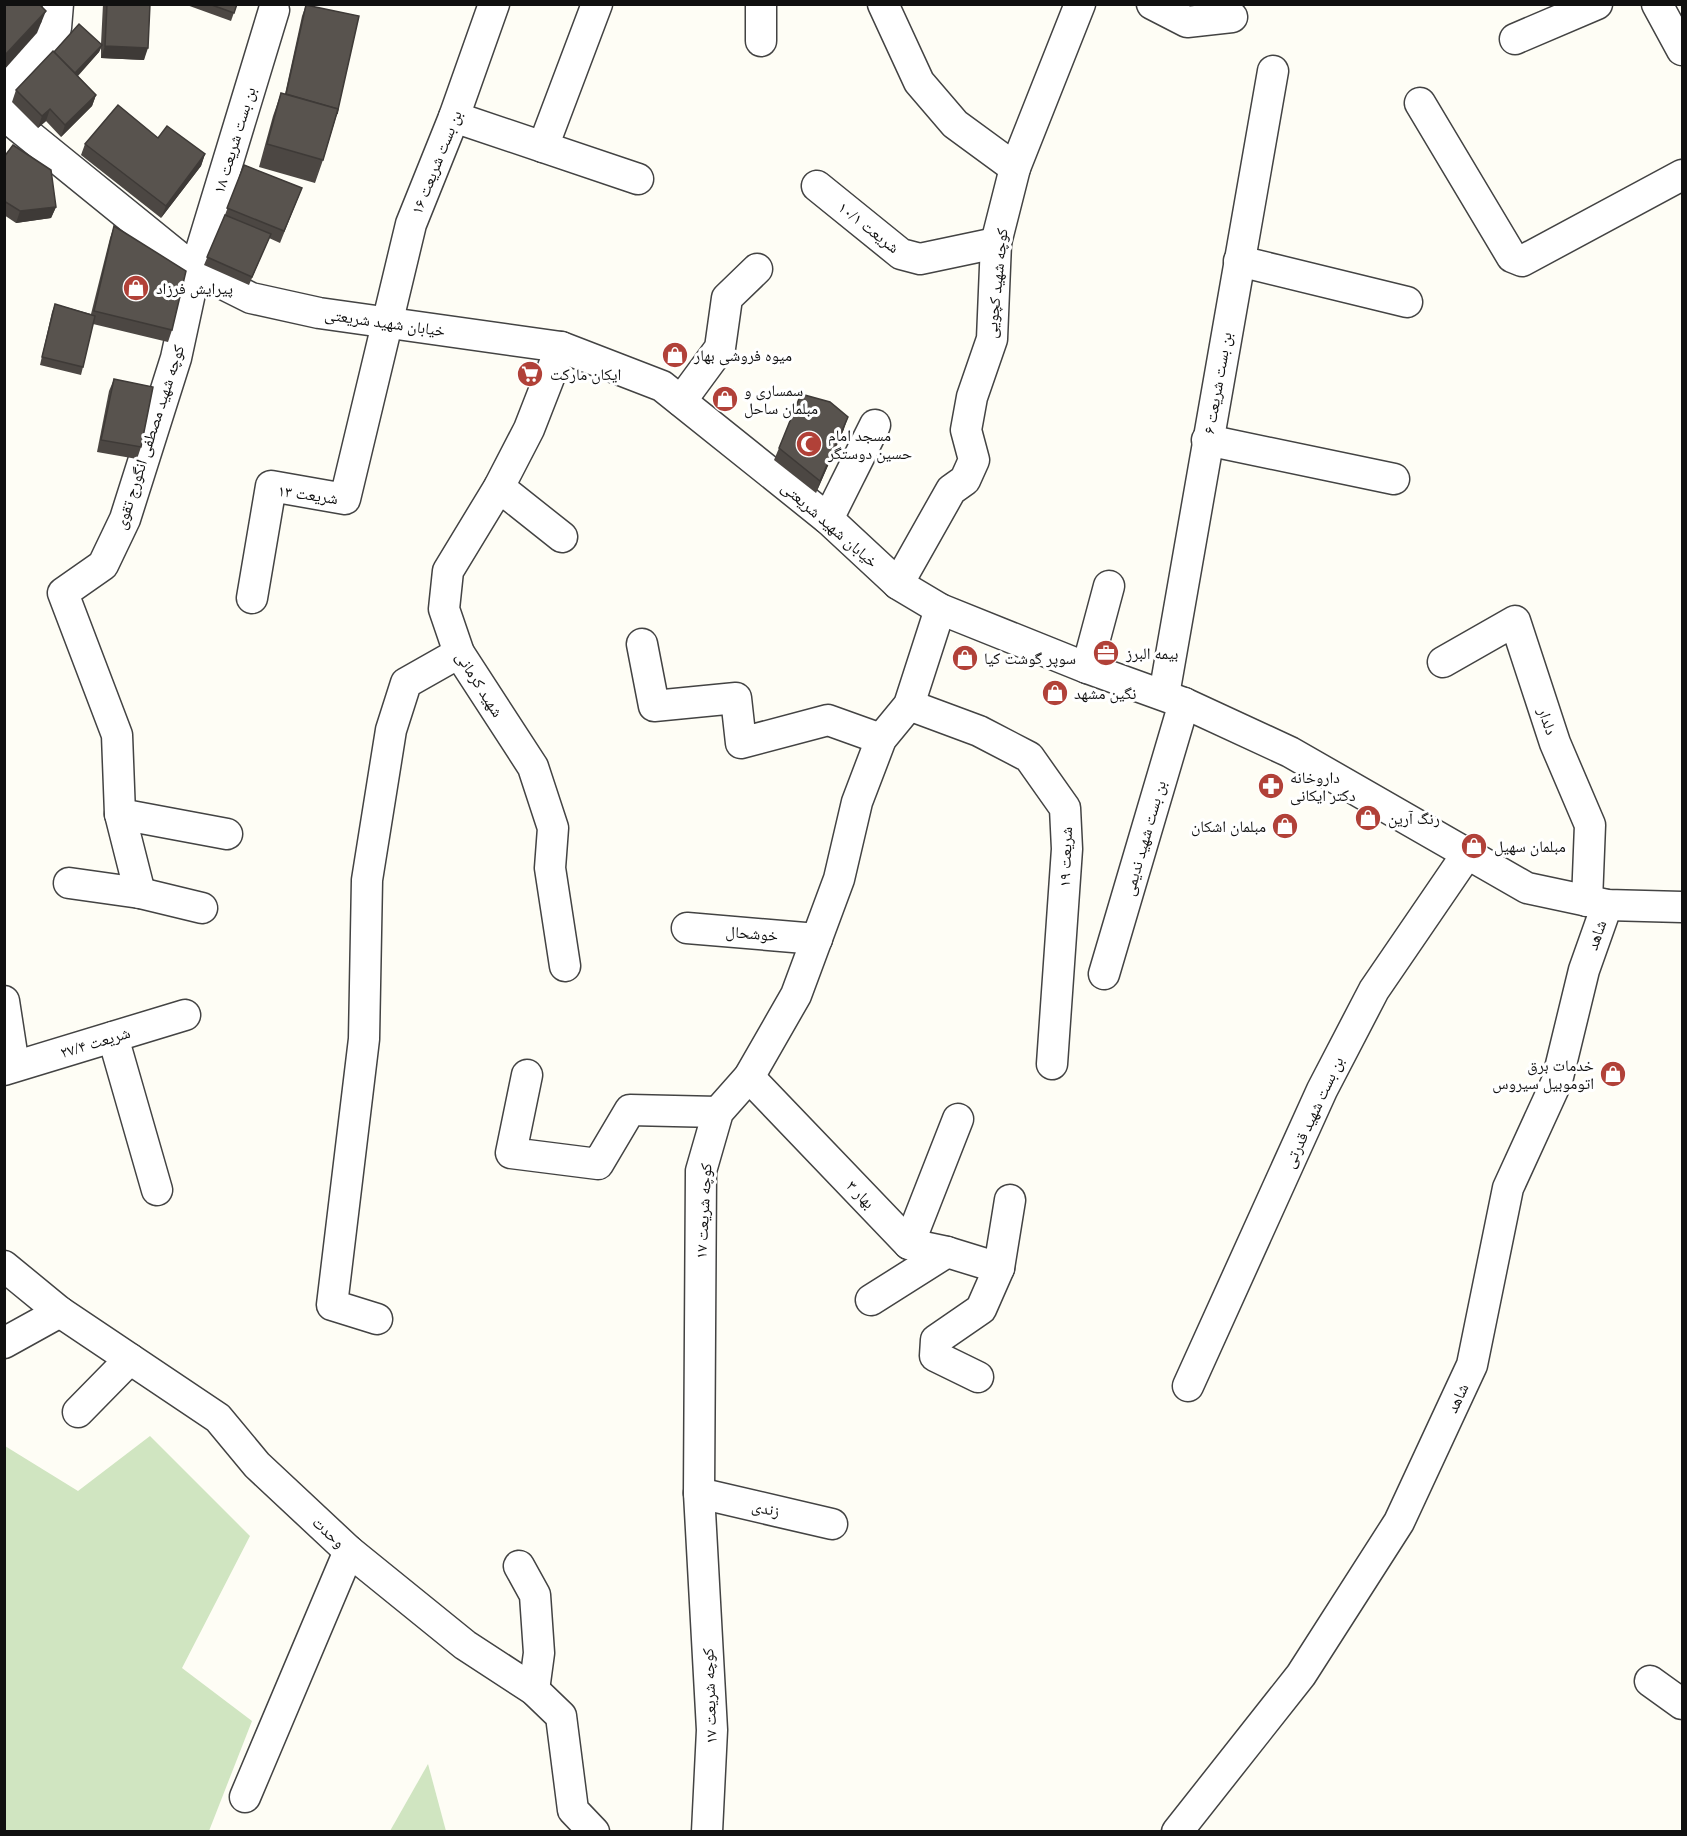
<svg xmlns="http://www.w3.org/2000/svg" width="1687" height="1836" viewBox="0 0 1687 1836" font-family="'Times New Roman','Noto Naskh Arabic',serif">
<rect width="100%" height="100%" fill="#fefdf5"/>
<g fill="#d0e5c1">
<path d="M150,1436L250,1536L182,1668L252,1721L209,1831H5V1446L78,1491Z"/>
<path d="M428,1764L446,1831H390Z"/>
</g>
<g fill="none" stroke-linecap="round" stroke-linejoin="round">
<g stroke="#434343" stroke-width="33">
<g id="minor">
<path d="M761,4V41"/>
<path d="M883,4L919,82L955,124L1015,168"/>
<path d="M1152,4L1187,22L1232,17"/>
<path d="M1657,4L1682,50"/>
<path d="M1515,39L1597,4"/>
<path d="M4,94L56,28L58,4"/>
<path d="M1420,103L1512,257L1522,261L1682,175"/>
<path d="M4,115L195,270L251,298L319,313L561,347L662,386L828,519L898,584L940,609L1087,668L1184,703L1290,752L1527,888L1607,905L1682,907"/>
<path d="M454,117L638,179"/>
<path d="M543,147L597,4"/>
<path d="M817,186L901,254L920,259L996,243"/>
<path d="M1239,261L1407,302"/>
<path d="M561,347L529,429L499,487L448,571L444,609L459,653L533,767L553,828L550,868L565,966"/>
<path d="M681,401L720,348L727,298L757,269"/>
<path d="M1207,440L1394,479"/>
<path d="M499,487L562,537"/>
<path d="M828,519L875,425"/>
<path d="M898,584L951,490L965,480L974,460L966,430L972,397L992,339L996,243L1015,168L1080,4"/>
<path d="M252,598L271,486L345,499L411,224L454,117L494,4"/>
<path d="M642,644L654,706L736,698L741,743L828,720L881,739"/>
<path d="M1443,662L1515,621L1555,743L1590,825L1587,901"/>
<path d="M1087,668L1109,586"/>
<path d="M1164,695L1273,71"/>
<path d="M909,705L979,731L1029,757L1065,808L1067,849L1052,1064"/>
<path d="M120,814L227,834"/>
<path d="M69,883L140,893L202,908"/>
<path d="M140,893L120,814L117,735L63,593L103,565L125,519L176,358L195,270L274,10"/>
<path d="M687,928L817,939"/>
<path d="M1104,974L1184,703"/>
<path d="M4,1001L14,1066"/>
<path d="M113,1037L157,1190"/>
<path d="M4,1070L185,1015"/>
<path d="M527,1075L511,1153L598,1164L630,1110L718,1112"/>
<path d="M749,1077L909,1244L947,1252L999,1268"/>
<path d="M909,1244L958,1119"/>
<path d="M4,1266L60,1312L218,1418L257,1465L349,1551L465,1645L534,1690L561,1716L573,1810L594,1832"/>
<path d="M871,1300L947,1252"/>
<path d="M377,1319L332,1305L364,1039L367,880L391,730L406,683L459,653"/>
<path d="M4,1343L60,1312"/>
<path d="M978,1377L935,1356L936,1340L981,1309L999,1268L1010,1200"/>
<path d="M1188,1386L1322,1090L1374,990L1467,854"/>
<path d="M78,1412L130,1359"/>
<path d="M699,1493L832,1524"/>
<path d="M519,1566L535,1595L539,1653L534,1690"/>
<path d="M1650,1681L1682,1704"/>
<path d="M245,1797L349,1551"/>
<path d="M707,1832L712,1730L699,1493L701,1171L718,1112L749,1077L796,995L839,879L857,802L881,739L909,705L940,609"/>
<path d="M1177,1832L1301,1675L1399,1522L1472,1365L1508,1188L1557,1081L1584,970L1607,905"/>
</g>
</g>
<use href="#minor" stroke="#fff" stroke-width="30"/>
</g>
<g fill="#4c4743">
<path d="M103,4H150L144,60L101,58V48L99,52L78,76L96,95L92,106L61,137L46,121L38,128L12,102L16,90L54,52L101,44Z"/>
<path d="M184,4H237L231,21Z"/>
<path d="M306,5L337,114L323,160L315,183L259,167L273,116L281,93L285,94L302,16Z"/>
<path d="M158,138L205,154L201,166L161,218L81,155L85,144Z"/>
<path d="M4,157L56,207L51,218L16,223L4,215Z"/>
<path d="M244,165L302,188L280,243L269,238L249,285L204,265L223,220Z"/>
<path d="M114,226L172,330L168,342L93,324L83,367L81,375L40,365L52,312L55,304L91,314L110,238Z"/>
<path d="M114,379L141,447L137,459L97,452L109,391Z"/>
<path d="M844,429L816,493L774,460L779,448Z"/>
</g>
<g fill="#3e3a37">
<path d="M46,11L37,33L4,70V56Z"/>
<path d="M102,45L99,52L70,84L73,76Z"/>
<path d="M105,46L148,48L144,60L101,58Z"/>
<path d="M96,95L92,106L61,137L65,125Z"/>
<path d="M50,109L46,121L38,128L42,116Z"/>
<path d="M205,154L201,166L161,218L166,206Z"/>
<path d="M56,207L51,218L16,223L20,211Z"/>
<path d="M848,417L844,429L816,493L820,481Z"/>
</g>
<g fill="#58534e" stroke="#3e3a37" stroke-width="1.5">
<path d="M4,4H39L46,11L4,56Z"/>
<path d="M107,4H150L148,48L105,46Z"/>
<path d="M209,4H237L234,13Z"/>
<path d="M306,5L359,16L337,114L338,109L286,94Z"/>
<path d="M79,24L102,45L75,73L54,52Z"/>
<path d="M53,51L96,95L65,125L50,109L42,116L16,90Z"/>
<path d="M281,93L338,109L323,160L267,144Z"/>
<path d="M118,105L158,138L167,126L205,154L166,206L85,144Z"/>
<path d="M13,145L51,170L56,207L20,211L4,201V157Z"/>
<path d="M244,165L302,188L284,231L227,208Z"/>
<path d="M225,215L271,234L252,277L207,257Z"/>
<path d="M114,226L186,271L172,330L94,311Z"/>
<path d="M55,304L95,316L83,367L42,357Z"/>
<path d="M114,379L153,387L141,447L101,440Z"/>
<path d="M801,394L830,402L848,417L820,481L779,448Z"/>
</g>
<defs>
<g id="shop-disc" transform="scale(1.35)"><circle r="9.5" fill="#b14138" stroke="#fff"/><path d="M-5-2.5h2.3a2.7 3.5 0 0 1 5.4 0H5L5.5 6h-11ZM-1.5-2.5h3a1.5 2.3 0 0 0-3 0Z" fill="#fff"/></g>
<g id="supermarket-disc" transform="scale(1.35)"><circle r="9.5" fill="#b14138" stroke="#fff"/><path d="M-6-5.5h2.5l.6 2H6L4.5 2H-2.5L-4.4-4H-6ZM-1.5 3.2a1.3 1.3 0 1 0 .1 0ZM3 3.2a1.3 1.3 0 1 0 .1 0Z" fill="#fff"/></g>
<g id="mosque-disc" transform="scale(1.35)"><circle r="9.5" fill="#b14138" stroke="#fff"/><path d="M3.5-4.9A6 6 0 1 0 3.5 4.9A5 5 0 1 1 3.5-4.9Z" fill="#fff"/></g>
<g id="office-disc" transform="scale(1.35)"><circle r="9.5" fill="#b14138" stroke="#fff"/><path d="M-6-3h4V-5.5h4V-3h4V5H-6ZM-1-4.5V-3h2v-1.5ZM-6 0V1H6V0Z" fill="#fff"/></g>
<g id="pharmacy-disc" transform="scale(1.35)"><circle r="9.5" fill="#b14138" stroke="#fff"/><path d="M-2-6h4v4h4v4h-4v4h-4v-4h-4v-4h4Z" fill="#fff"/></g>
</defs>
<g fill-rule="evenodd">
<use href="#shop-disc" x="136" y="288"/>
<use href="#shop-disc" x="675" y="355"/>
<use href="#supermarket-disc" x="530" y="374"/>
<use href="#shop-disc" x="725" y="399"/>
<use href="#mosque-disc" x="809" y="444"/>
<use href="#office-disc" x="1106" y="653"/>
<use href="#shop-disc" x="965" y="658"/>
<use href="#shop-disc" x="1055" y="693"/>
<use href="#pharmacy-disc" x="1271" y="786"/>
<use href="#shop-disc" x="1368" y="818"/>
<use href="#shop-disc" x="1285" y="826"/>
<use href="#shop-disc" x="1474" y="846"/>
<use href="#shop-disc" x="1613" y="1074"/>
</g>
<g text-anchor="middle" stroke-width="6" stroke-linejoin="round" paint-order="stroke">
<g font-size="16" fill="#101010" stroke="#fff">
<text transform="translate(234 140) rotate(-73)" y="6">بن بست شریعت ۱۸</text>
<text transform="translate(436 162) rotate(-68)" y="6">بن بست شریعت ۱۶</text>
<text transform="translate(869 227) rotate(38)" y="6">شریعت ۱۰/۱</text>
<text transform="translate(996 283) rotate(-84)" y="6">کوچه شهید کچویی</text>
<text transform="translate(385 322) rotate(8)" y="6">خیابان شهید شریعتی</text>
<text transform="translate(1217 383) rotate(-80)" y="6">بن بست شریعت ۶</text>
<text transform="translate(149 437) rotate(-72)" y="6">کوچه شهید مصطفی انگورج تقوی</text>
<text transform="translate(308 494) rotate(8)" y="6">شریعت ۱۳</text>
<text transform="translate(830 524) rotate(41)" y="6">خیابان شهید شریعتی</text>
<text transform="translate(480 684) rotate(58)" y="6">شهید کرمانی</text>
<text transform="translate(1548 721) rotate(71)" y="6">دلدار</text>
<text transform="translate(1144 838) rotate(-74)" y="6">بن بست شهید ندیمی</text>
<text transform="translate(1065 857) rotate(-88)" y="6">شریعت ۱۹</text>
<text transform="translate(752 933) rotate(5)" y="6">خوشحال</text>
<text transform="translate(1596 935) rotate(-71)" y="6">شاهد</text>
<text transform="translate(95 1042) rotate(-17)" y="6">شریعت ۲۷/۴</text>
<text transform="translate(1313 1112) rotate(-65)" y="6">بن بست شهید قدرتی</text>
<text transform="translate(861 1194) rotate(46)" y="6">بهار ۳</text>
<text transform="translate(703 1211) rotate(-87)" y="6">کوچه شریعت ۱۷</text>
<text transform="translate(1457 1398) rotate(-65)" y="6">شاهد</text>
<text transform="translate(766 1508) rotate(13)" y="6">زندی</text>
<text transform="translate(329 1532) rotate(43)" y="6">وحدت</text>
<text transform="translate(709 1696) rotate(-92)" y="6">کوچه شریعت ۱۷</text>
</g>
<g font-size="16" fill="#101010" stroke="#fff" text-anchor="start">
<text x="156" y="294">پیرایش فرزاد</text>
<text x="694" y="361">میوه فروشی بهار</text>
<text x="550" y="380">ایکان مارکت</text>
<text x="744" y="396">سمساری و<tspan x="744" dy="18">مبلمان ساحل</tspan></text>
<text x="828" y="441">مسجد امام<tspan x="828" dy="18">حسین دوستگر</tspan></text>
<text x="1126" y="659">بیمه البرز</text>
<text x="984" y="664">سوپر گوشت کیا</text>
<text x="1074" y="699">نگین مشهد</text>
<text x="1290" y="783">داروخانه<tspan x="1290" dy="18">دکتر ایکانی</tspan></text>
<text x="1388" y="824">رنگ آرین</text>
<text x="1266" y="832" text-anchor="end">مبلمان اشکان</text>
<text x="1494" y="852">مبلمان سهیل</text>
<text x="1594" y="1071" text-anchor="end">خدمات برق<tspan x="1594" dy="18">اتوموبیل سیروس</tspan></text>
</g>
</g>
<rect width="1687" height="1836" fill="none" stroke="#101010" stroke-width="12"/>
</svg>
